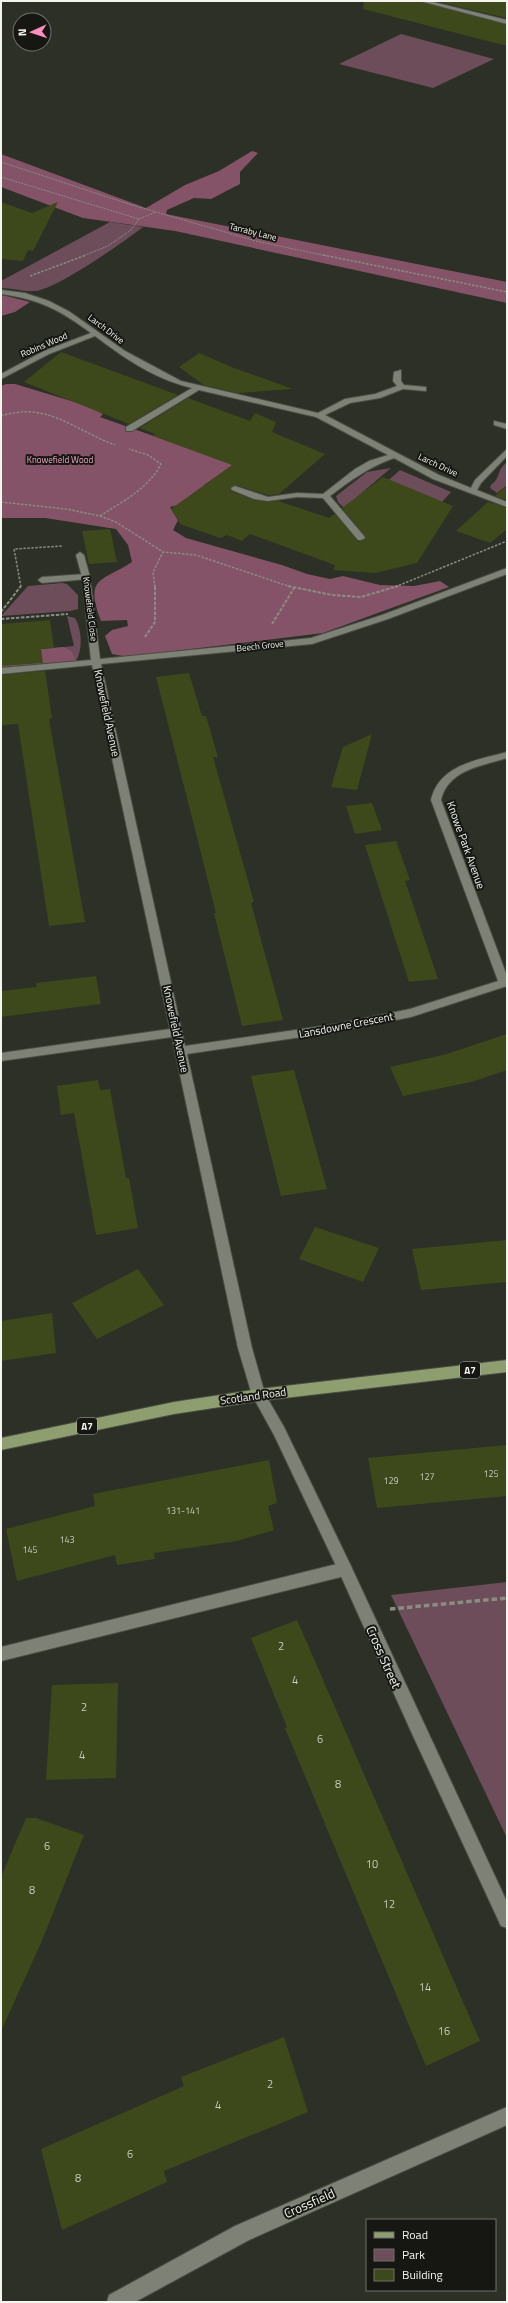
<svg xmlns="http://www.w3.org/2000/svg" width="508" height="2303" viewBox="0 0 508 2303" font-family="'Titillium Web',sans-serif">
<rect width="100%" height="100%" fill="#2c3026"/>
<g fill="#6d4d5a">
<path d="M401,34L494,59L433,88L339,64Z"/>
<path d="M110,222L143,227C124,242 55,290 35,291C24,292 12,288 1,288V281Z"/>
<path d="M507,462V485L497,493L490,488C491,483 493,484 496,480C501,472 497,471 507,462Z"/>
<path d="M391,468L357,497L346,510L338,502L336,496L367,472Z"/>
<path d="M400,470L451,492L441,503L382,486Z"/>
<path d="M62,583L67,584L78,595V609L70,611L1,616L28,586Z"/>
<path d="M67,616L75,618C82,630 83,649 76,661L1,667V653L74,646Z"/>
<path d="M507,1582V1838L391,1595Z"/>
</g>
<g fill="#845367">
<path d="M252,151L258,153L240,172V184L211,199L194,198L167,210L166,214L507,282V303L175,231L83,218L1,187V154L146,208L185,185L219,171Z"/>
<path d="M1,295H2L30,302L15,312L1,316Z"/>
<path d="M6,384H15L88,406L103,414L100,417L210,456L253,452L204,485L207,498L170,507L178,520L173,530L186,538L282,565L307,574L330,579L343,576L380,585L414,586L440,581L449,587L323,633L150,654L123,656L112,654L105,636L112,630L128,626L127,620L101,621C84,576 102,582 132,562L128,545L116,529L45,518H1V386Z"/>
<path d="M64,647L72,652L76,661L1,667V653Z"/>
</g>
<g fill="#3d491b">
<path d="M364,1H419L507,25V46L363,9Z"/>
<path d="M435,1H507V18Z"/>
<path d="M1,202L32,213L58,202L33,251L28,250L23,261L1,259Z"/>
<path d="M61,352L178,395L129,424L24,382Z"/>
<path d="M199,353L234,368L293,389L237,393L204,385L179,367Z"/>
<path d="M188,398L250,421L255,413L276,422L272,432L325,454L279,494L268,495L235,485L230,488L231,491L253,500L268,502L278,501L329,518L335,514L358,542L366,537L342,508L383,477L453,506L417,563L375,573L333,570L335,565L250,534L242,541L227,535L220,538L180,524L171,509L232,465L153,436L155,434L140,428Z"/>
<path d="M507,485V500L495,496Z"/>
<path d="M488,502L507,508V529L490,543L456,531Z"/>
<path d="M110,529L117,562L89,564L82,531Z"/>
<path d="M50,620L54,648L41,649L43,663L1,666V624Z"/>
<path d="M45,671L52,718L49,719L85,922L49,926L18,724L1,725V675Z"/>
<path d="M189,673L202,716H206L218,757H213L254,902L251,903L283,1020L242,1026L214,913H216L201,853L156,677Z"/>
<path d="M372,734L357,790L331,787L343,747Z"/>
<path d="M372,803L382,830L355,834L346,806Z"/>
<path d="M396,841L410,880L405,881L438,979L409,982L365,845Z"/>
<path d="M96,976L101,1004L1,1017V991L37,987L36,983Z"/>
<path d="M507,1034V1070L471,1082L403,1096L390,1067L447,1054Z"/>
<path d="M294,1070L327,1189L281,1196L251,1076Z"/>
<path d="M98,1080L100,1090L110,1089L126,1178H129L138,1228L96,1235L74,1113L61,1115L57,1086Z"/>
<path d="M315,1227L379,1248L363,1282L299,1259Z"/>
<path d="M507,1240V1282L421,1290L412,1249Z"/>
<path d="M138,1269L164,1305L97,1339L72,1303Z"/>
<path d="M52,1313L56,1353L1,1361V1321Z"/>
<path d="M507,1445V1496L377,1508L368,1458Z"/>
<path d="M269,1460L277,1503L268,1506L274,1530L237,1541L154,1553L155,1559L117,1565L115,1555L17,1581L6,1529L95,1506L93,1494Z"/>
<path d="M297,1620L480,2041L426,2066L285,1728L287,1727L251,1638Z"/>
<path d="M118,1683L116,1778L46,1780L52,1685Z"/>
<path d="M26,1818H36L84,1835L41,1943L1,2031V1877Z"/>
<path d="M284,2037L308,2112L164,2171L167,2182L62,2230L41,2149L184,2086L181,2077Z"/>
</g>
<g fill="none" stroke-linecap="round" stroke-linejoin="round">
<g stroke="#4a4d44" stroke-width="2">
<g id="lane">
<path d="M86,574L89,575V579L42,583L38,580L42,577Z"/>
<path d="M345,1562L350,1564L352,1569L350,1574L345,1576L1,1661V1647Z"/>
</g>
</g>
<g stroke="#4a4d44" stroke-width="2">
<g id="street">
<path d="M1,290L25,293L49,301L70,312L125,351L181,381L318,413L345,399L375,394L397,386L393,381L394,372L401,370V381L404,385L426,387V391L403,389L380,398L350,403L325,415L439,475L471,488L475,480L507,449V456L481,483L477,490L507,502V507L433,479L394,458C369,467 351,480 330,496L364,536L365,538L361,540H358L323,498L297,497L268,501L254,499L232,490L231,488L235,486L268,497L297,493L323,494L355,469L369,461L388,455L316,417L199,390L132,431H126V427L192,388C156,380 124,358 95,336L49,354L1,379V374L44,351L91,333C60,310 39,299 1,294Z"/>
<path d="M494,421L507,424V429L494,425Z"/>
<path d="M80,552L84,555L90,577L100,659L311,638L382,615L507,568V574L388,619L312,644L101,664L185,1046L336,1024L410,1009L498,981L431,800C439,765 477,760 507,752V758C481,766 448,770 441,800L507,976V986L411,1017L336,1032L187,1054L252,1348L265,1394L284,1427L350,1564L507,1902V1928L501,1926L414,1738L340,1574L274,1435L252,1395L238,1348L172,1037L1,1061V1053L170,1029L92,665L1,674V668L91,660L82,577L76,555Z"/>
<path d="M507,2107V2125L249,2240L135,2302H107L109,2295L235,2226Z"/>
</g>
</g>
<g stroke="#4a4d44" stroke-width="2">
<path id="secondary" d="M420,1H429L507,20V24Z"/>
</g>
<g stroke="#4a4d44" stroke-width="2">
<path id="primary" d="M507,1360V1372L259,1401L174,1414L1,1450V1438L174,1402L259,1389Z"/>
</g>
<g stroke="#8a8d84" stroke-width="1" stroke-dasharray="2 1" stroke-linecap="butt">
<path d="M1,162L132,205L256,241L327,256"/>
<path d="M1,177L139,219"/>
<path d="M83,256L108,246L131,230L139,219L156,212"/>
</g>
<g stroke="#8a8d84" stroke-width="1.5" stroke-dasharray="2.5 1.5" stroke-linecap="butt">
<path d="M323,255L507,292"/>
<path d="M30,276L86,255"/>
<path d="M1,416C47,401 74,430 115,445"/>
<path d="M1,502L66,509L100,516L116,522L163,552L196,555L291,587"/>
<path d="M100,516C123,501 148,489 161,464L148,455L129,449"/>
<path d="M21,587L14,549L63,546"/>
<path d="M155,587L153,572L163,552"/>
<path d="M395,587L507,541"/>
</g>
<g stroke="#8a8d84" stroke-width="2" stroke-dasharray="3.5 1.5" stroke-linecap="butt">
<path d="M288,586L332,595L361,597L398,586"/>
<path d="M1,612L21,586"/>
<path d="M1,619L68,614"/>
<path d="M272,624L294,588"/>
<path d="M145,637L155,622V586"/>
</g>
<path stroke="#8a8d84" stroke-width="3.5" stroke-dasharray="5.5 3" stroke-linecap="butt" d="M390,1609L507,1598"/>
<use href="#lane" fill="#7e8276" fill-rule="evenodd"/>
<use href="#street" fill="#7e8276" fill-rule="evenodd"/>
<use href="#secondary" fill="#7e8276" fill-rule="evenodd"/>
<use href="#primary" fill="#8f9e6e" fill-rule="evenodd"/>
</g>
<g text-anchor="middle" stroke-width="4" stroke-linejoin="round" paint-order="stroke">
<g font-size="9" fill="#f3f5ee" stroke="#161713">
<text transform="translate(253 232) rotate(14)" y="3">Tarraby Lane</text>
<text transform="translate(106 329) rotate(37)" y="3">Larch Drive</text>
<text transform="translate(44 345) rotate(-23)" y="3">Robins Wood</text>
<text transform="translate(438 465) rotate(25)" y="3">Larch Drive</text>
<text transform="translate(90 609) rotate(83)" y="3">Knowefield Close</text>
<text transform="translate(260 646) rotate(-6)" y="3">Beech Grove</text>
</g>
<g font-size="9" fill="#f2a4c3" stroke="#161713">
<text x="60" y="463">Knowefield Wood</text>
</g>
<g font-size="9" fill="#c6cab9">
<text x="491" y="1477">125</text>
<text x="427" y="1480">127</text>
<text x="391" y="1484">129</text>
<text x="183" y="1514">131-141</text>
<text x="67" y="1543">143</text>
<text x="30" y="1553">145</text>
</g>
<g fill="#161713" stroke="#b1b2ac" stroke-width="1">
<rect x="460" y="1362" width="20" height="16" rx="3"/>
<rect x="77" y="1418" width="20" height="16" rx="3"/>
</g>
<g font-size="10" font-weight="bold" fill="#f3f5ee">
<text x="470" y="1374">A7</text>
<text x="87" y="1430">A7</text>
</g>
<g font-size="11" fill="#f3f5ee" stroke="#161713">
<text transform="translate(107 713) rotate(78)" y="4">Knowefield Avenue</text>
<text transform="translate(466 845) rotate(70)" y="4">Knowe Park Avenue</text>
<text transform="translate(346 1025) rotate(-11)" y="4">Lansdowne Crescent</text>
<text transform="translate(176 1029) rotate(78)" y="4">Knowefield Avenue</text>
<text transform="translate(253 1396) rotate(-8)" y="4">Scotland Road</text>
</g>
<g font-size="11" fill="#c6cab9">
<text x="281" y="1650">2</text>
<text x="295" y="1684">4</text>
<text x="84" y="1711">2</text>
<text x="320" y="1743">6</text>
<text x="82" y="1759">4</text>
<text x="338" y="1788">8</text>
<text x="47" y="1850">6</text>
<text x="372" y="1868">10</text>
<text x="32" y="1894">8</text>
<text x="389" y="1908">12</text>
<text x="425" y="1991">14</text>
<text x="444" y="2035">16</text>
<text x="270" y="2088">2</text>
<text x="218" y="2109">4</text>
<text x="130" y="2158">6</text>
<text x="78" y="2182">8</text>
</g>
<g font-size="13" fill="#f3f5ee" stroke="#161713">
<text transform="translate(384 1657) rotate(66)" y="5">Cross Street</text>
<text transform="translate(309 2203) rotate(-24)" y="5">Crossfield</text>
</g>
</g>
<rect width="508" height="2303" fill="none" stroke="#f3f5ee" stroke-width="4"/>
<rect x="366" y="2219" width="130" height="72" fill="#161713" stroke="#6e706b"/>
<rect x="374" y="2232" width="20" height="6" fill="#8f9e6e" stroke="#6e706b"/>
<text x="402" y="2239" font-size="12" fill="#f3f5ee">Road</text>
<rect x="374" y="2249" width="20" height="12" fill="#6d4d5a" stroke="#6e706b"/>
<text x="402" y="2259" font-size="12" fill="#f3f5ee">Park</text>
<rect x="374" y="2269" width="20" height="12" fill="#3d491b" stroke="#6e706b"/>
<text x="402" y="2279" font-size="12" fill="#f3f5ee">Building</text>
<g transform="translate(32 32) rotate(267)"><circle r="19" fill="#161713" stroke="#6e706b"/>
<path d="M0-3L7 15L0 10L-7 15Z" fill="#fd8ebe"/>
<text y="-6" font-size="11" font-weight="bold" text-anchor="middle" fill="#f3f5ee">N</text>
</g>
</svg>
